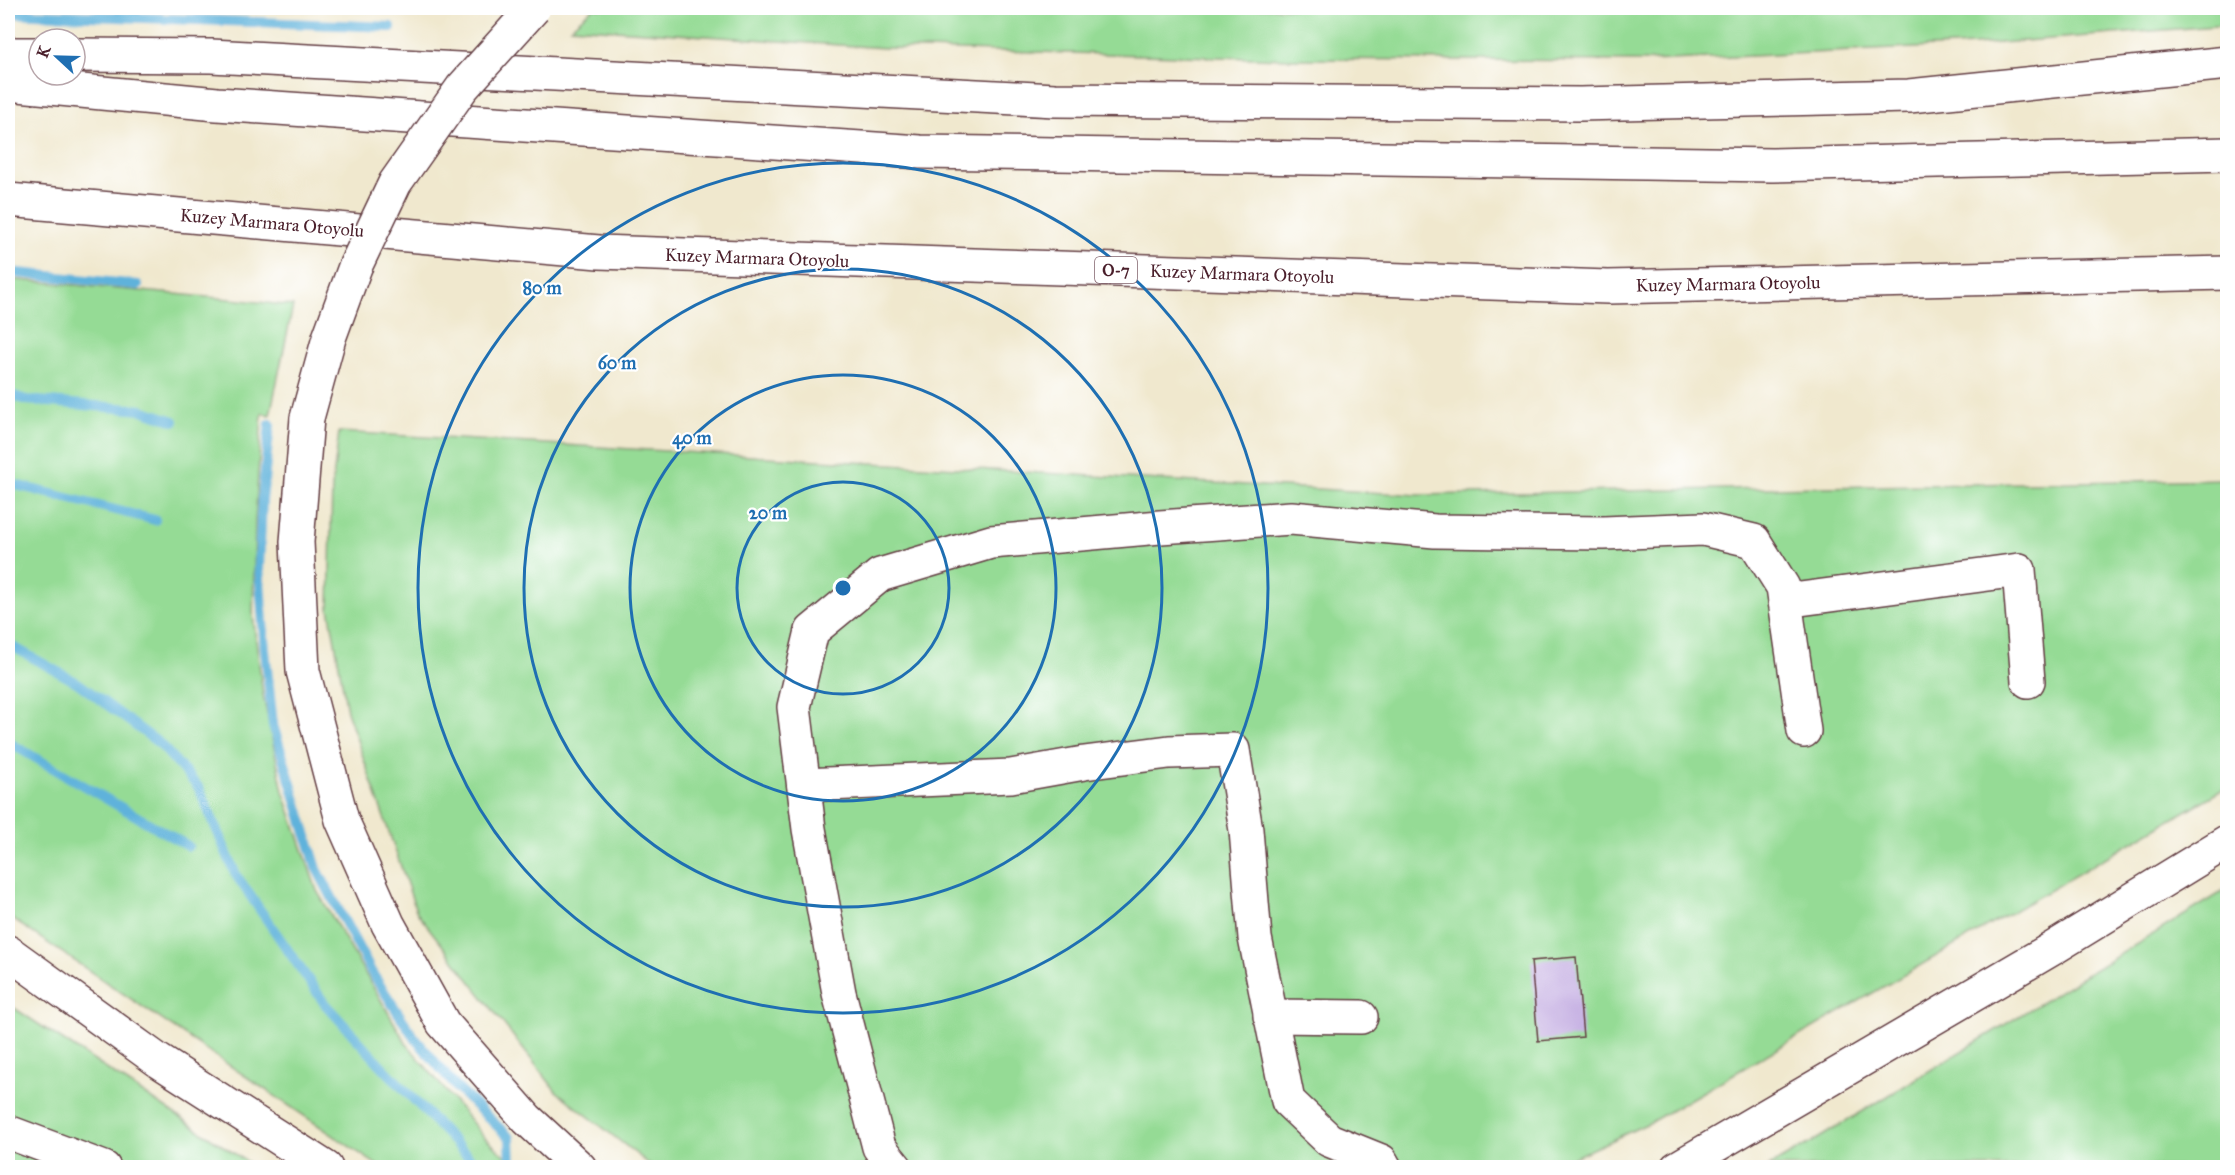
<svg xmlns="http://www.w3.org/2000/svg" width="2235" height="1175" viewBox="0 0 2235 1175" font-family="'IM FELL Great Primer',serif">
<rect width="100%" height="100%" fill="#fff"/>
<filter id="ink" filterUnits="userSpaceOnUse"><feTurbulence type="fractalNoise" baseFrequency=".0167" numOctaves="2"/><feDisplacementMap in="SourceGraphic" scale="12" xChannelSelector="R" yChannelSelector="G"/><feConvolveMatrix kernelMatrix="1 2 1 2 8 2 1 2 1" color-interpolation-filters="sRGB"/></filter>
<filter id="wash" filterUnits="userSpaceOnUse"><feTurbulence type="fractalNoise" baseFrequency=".008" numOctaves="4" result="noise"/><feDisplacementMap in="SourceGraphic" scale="24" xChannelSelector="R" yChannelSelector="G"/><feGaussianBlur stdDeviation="1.35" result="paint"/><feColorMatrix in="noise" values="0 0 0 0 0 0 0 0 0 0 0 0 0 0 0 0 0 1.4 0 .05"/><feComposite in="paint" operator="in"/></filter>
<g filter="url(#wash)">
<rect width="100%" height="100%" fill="#f0e8ce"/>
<g fill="#95db95" stroke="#707d60" stroke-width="1.5">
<path d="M593,8H2227L2228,25L1974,45L1650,61L1293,59L885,48L571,27Z"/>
<path d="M8,279L241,300L293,306L270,415L262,413L255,523L253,616L263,695L283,791L317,891L406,1043L485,1138L518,1167H380L8,916Z"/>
<path d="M339,432L1419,495L2227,479V787L1651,1122L1553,1167H653L556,1091L417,913L347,711L329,608L332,487Z"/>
<path d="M2227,889V1167H1768L1819,1138Z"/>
<path d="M8,1004L255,1167H8Z"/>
</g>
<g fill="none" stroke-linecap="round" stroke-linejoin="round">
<g stroke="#5fb2db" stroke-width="10">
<path d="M8,13L391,27"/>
<path d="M8,272L138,285"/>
<path d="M8,394L26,400L142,410L174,421"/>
<path d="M270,424L262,500L259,567L265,650L273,725L317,869L372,973L414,1037L457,1088L510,1138L511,1168"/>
<path d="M8,483L155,520"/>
<path d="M8,644L78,683L160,744L199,788L236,875L325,1004L378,1062L479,1168"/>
<path d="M8,742L188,846"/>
</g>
</g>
<g id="blocks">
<path fill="#c4aee2" d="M1576,957L1583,1037L1538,1041L1531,961Z"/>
</g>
</g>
<g filter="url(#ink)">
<use href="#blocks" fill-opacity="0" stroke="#633d43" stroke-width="1.5"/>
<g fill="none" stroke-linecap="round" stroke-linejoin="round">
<g stroke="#633d43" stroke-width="36">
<g id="minor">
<path d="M1785,601L2019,570L2028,681"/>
<path d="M804,785L1011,776L1084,763L1169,752L1233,750L1246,830L1255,938L1288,1101L1329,1140L1381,1161L1385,1168"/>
<path d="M1270,1016L1361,1017"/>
<path d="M8,1132L104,1168"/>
<path d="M896,1168L879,1147L839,993L809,829L794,707L812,631L880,575L991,542L1160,527L1291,518L1435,531L1604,533L1703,529L1754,541L1783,587L1804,731"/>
</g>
</g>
<g stroke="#633d43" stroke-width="36">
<g id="highway">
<path d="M8,54H39"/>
<path d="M75,55L211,56L1055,100L1580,104L1909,96L2228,63"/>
<path d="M8,84L217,104L920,152L1772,165L2228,154"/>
<path d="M8,200L599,252L1608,287L2228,273"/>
<path d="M307,418L297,542L303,671L342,820L388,924L443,1023L527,1119L580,1168"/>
<path d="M8,952L159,1061L326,1168"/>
<path d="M1677,1168L2055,947L2228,841"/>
</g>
</g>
<use href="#minor" stroke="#fff" stroke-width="33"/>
<use href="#highway" stroke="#fff" stroke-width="33"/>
<g stroke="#633d43" stroke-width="36" stroke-linecap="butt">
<path id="highway-bridge" d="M307,418L329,338L355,267L395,183L462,88L534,8"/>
</g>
<use href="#highway-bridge" stroke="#fff" stroke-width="33"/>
</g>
</g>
<g fill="none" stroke="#1f6fb2" stroke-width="3">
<circle cx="843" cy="588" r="106"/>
<circle cx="843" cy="588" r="213"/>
<circle cx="843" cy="588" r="319"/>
<circle cx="843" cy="588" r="425"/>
</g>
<g text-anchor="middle" stroke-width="4.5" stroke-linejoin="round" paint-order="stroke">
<rect fill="#fff" stroke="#80626b" stroke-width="1.5" x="1095" y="257" width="42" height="26" rx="4.5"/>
<g font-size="16" font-weight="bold" fill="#4a1f2b">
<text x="1116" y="276">O-7</text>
</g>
<g font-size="18" fill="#4a1f2b" stroke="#fff">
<text transform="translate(272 223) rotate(5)" y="6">Kuzey Marmara Otoyolu</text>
<text transform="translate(757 258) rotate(2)" y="6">Kuzey Marmara Otoyolu</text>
<text transform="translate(1242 274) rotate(2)" y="6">Kuzey Marmara Otoyolu</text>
<text transform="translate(1728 284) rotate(-1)" y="6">Kuzey Marmara Otoyolu</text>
</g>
</g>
<circle cx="843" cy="588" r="9" fill="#1f6fb2" stroke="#fff" stroke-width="3"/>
<g font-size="18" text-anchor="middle" font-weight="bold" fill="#1f6fb2" stroke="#fff" stroke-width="4.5" stroke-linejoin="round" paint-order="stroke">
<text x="542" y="294">80 m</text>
<text x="617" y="369">60 m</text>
<text x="692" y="444">40 m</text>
<text x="768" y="519">20 m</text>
</g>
<rect width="2235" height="1175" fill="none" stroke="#fff" stroke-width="30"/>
<g transform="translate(57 57) rotate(292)"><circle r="28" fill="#ffffff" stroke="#b7a5aa" stroke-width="1.5"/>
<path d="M0-4.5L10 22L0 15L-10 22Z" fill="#1f6fb2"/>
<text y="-9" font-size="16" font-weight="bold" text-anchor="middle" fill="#4a1f2b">K</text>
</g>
</svg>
